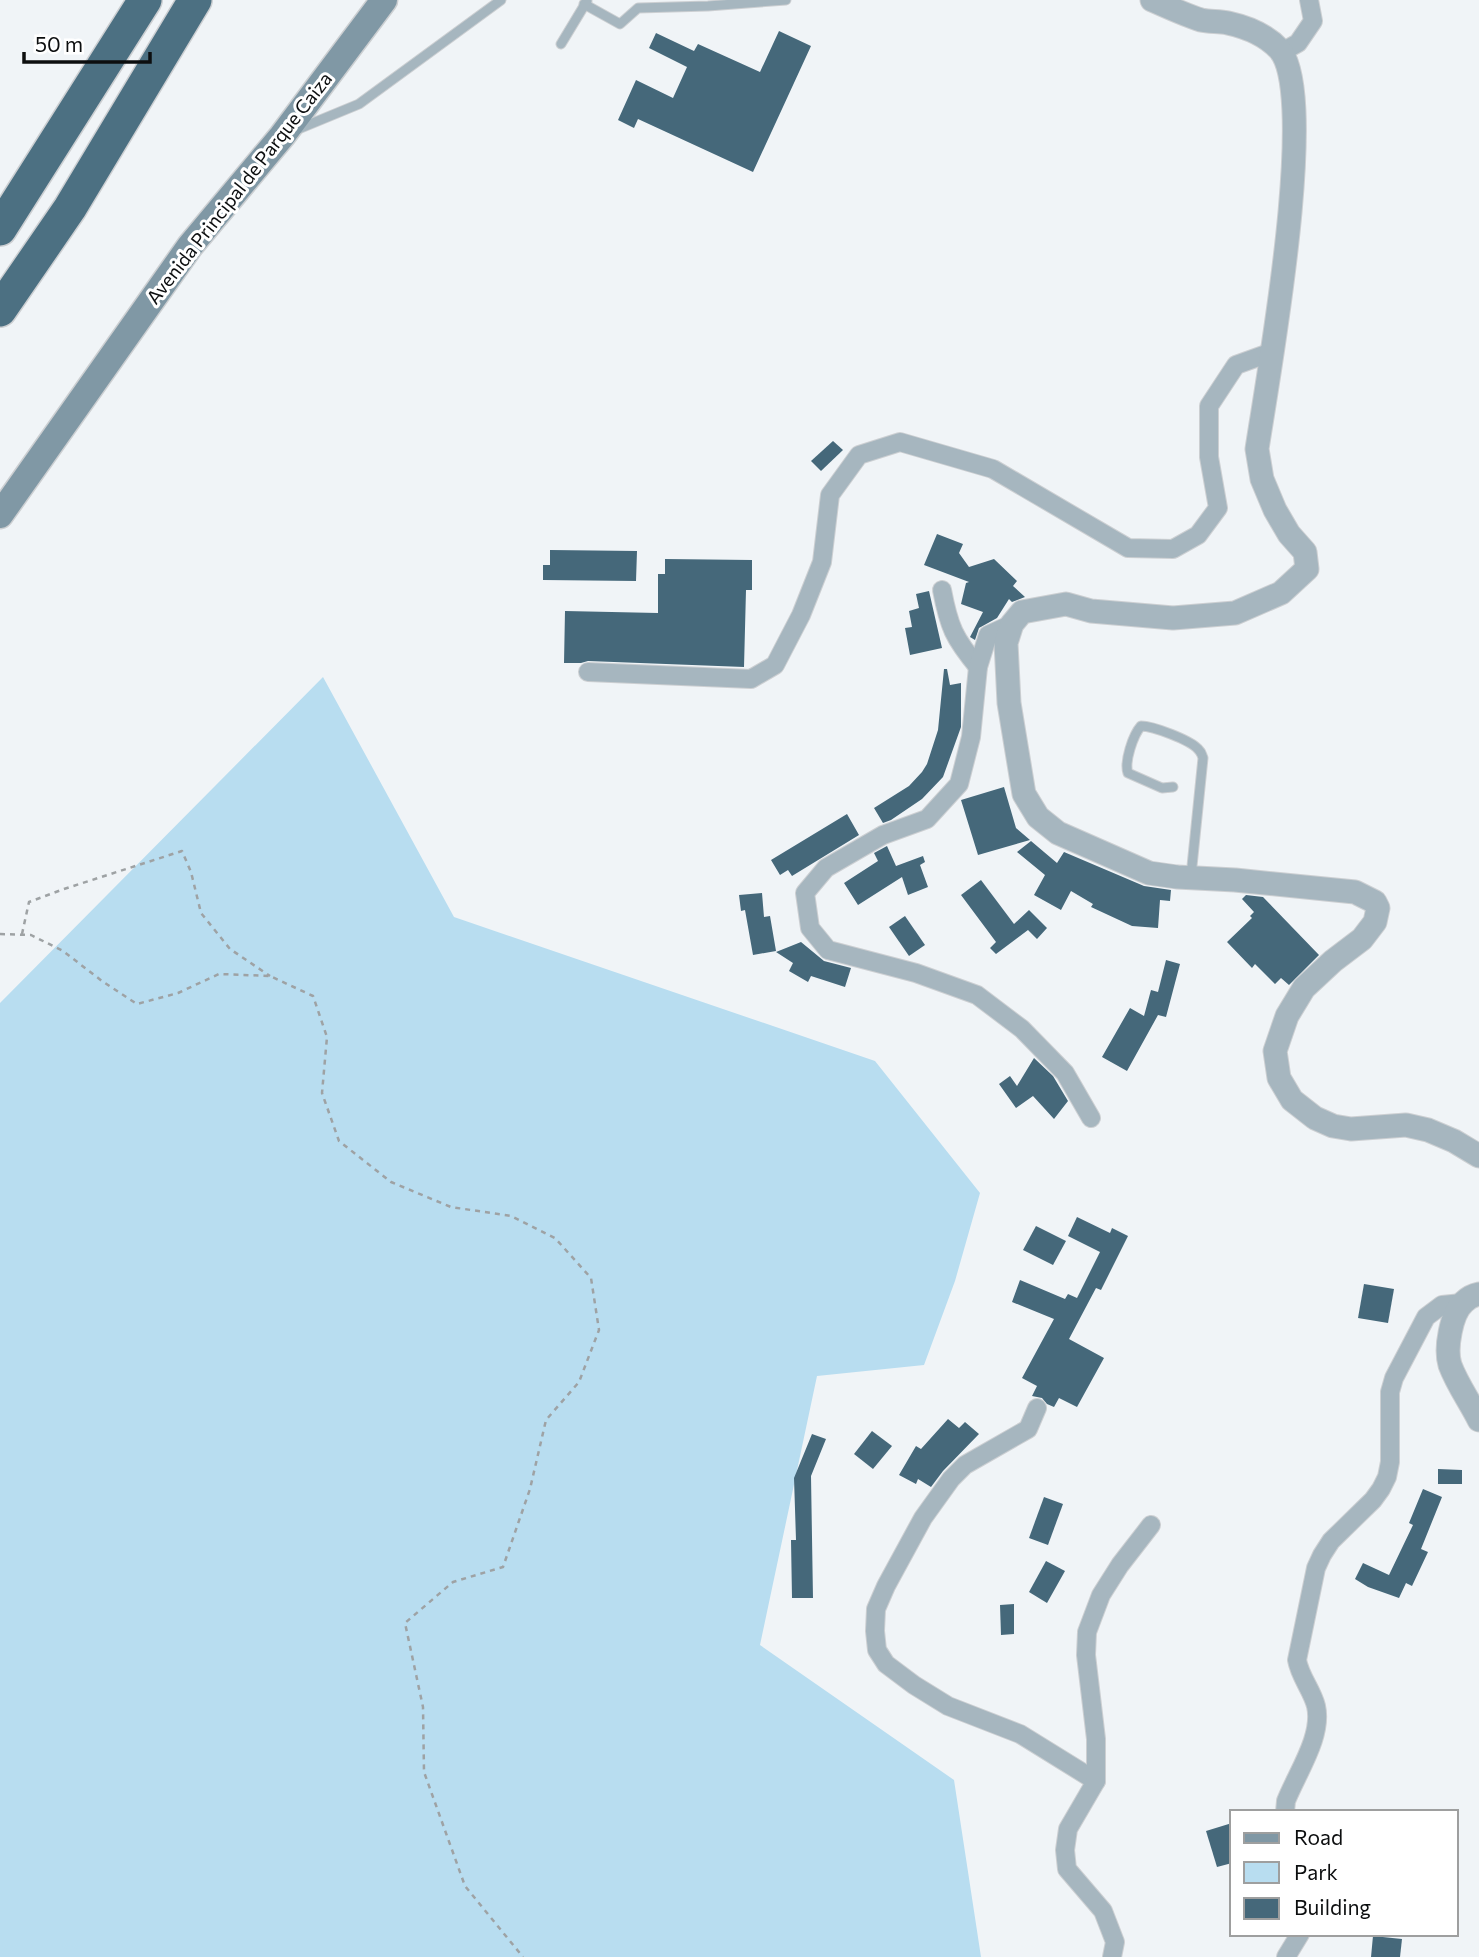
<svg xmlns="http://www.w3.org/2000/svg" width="1479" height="1957" viewBox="0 0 1479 1957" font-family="Commissioner,sans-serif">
<rect width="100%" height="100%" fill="#f0f4f7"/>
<path fill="#b8ddf0" d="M323,677L454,917L875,1061L980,1193L955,1281L924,1365L817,1376L760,1645L954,1780L981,1957H0V1003Z"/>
<g fill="#45687a">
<path d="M779,31L811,46L753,172L638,119L634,128L618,120L636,80L673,98L687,67L649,48L656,33L694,51L698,44L760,72Z"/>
<path d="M833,441L843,450L821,471L811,461Z"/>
<path d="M937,534L963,544L959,553L969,567L994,559L1017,581L1013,586L1025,597L1012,602L1009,599L997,618L979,628L975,640L970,637L983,612L961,604L966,583L969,582L924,565Z"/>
<path d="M550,550L637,551L636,581L543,580V565H550Z"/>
<path d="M665,559L752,560V590H746L744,667L588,661L581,663H564L565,611L658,613V574H665Z"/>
<path d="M929,591L942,648L910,655L905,628L912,627L909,611L919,608L916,594Z"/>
<path d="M944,669H947L950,685L961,683V727L943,777L922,799L891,820L883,823L874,808L909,786L922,772L927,764L938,730Z"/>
<path d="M1004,787L1016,828L1030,840L978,855L961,800Z"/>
<path d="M847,814L859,835L792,876L788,870L780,875L771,860Z"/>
<path d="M1031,841L1057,863L1064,852L1144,886L1171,890L1170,901L1160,900L1158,928L1132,926L1091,907L1093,904L1071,891L1061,910L1034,895L1045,875L1017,852Z"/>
<path d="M887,846L896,866L923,856L925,862L920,865L928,887L908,895L902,877L858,905L844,883L878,861L874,853Z"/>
<path d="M981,880L1014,924L1029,910L1047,928L1037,939L1028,930L996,954L990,948L996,942L961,895Z"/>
<path d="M762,893L764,917L770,916L776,951L753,955L745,910L741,911L739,895Z"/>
<path d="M1246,895L1263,897L1319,955L1289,985L1281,978L1275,984L1255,964L1252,968L1227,942L1252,918L1250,916L1254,912L1242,899Z"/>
<path d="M905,916L925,945L909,956L889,927Z"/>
<path d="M801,942L824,961L851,968L845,987L811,976L808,982L789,971L793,963L776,952Z"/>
<path d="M1166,960L1180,964L1166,1017L1158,1015L1127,1071L1102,1057L1130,1008L1144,1016L1151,990L1158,992Z"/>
<path d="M1034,1058L1053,1076L1068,1101L1054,1119L1033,1096L1016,1108L999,1084L1010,1076L1017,1086Z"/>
<path d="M1077,1217L1110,1233L1112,1228L1128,1236L1101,1290L1096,1288L1069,1339L1104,1358L1077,1407L1059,1398L1054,1407L1047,1404L1042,1398L1032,1396L1037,1386L1022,1378L1054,1319L1012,1302L1020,1280L1065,1299L1068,1294L1077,1298L1100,1252L1068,1236Z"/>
<path d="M1036,1226L1066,1241L1053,1265L1023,1250Z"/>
<path d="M1364,1284L1394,1289L1388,1323L1358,1318Z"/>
<path d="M948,1419L959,1428L965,1422L979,1434L943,1471L931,1487L918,1479L916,1484L899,1475L916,1446L921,1449Z"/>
<path d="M872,1431L892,1446L873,1469L854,1454Z"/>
<path d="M812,1434L826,1439L811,1476L813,1598H792L791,1540H796L794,1478Z"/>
<path d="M1438,1469L1462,1470V1484H1438Z"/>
<path d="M1423,1489L1442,1497L1421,1549L1428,1552L1412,1586L1406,1583L1399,1598L1368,1587L1355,1579L1363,1563L1389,1575L1413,1525L1409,1523Z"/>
<path d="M1044,1497L1063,1504L1048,1545L1029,1538Z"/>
<path d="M1046,1561L1065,1571L1047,1603L1029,1592Z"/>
<path d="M1014,1604V1634L1001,1635L1000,1605Z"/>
<path d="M1232,1823V1863L1217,1867L1206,1831Z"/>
<path d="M1373,1936L1402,1939L1400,1957H1371Z"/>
</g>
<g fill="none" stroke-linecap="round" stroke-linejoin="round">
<g stroke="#cccfd2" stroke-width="11">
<g id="service">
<path d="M584,4L620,24L638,8L708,6L786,0"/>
<path d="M561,44L587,1"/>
<path d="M296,130L359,104L501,0"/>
<path d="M1173,787L1162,788L1128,773C1124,762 1133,735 1141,726C1153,726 1190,740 1198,749C1202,753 1201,753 1203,758L1191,876"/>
</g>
</g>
<g stroke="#cccfd2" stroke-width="20">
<g id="minor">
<path d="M1282,52L1298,43L1313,21L1309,0"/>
<path d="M942,590C949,627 954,638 978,667"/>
<path d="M1012,624L988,635L978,667L971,737L959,784L927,819L883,835L826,868L805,893L810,928L828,950L916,973L977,995L1022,1029L1065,1073L1091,1118"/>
<path d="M588,672L751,679L775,665L801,615L822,562L830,495L859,455L900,442L993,469L1128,548L1173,549L1198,535L1218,508L1209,457V406L1236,365L1272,352"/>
<path d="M1037,1408L1028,1429L965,1465L951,1479L923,1518L886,1586L876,1609L875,1631L877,1650L886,1664L914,1685L948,1706L1020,1734L1096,1781"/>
<path d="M1285,1812L1286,1801C1297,1773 1323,1736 1316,1706C1312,1690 1300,1677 1297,1660L1316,1568L1322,1555L1331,1541L1373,1500L1381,1489L1387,1477L1390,1462V1392L1394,1378L1426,1317L1442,1305L1462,1303"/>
<path d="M1112,1957L1115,1942L1103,1911L1067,1869L1065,1850L1068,1829L1096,1781V1739L1086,1655L1087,1632L1101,1595L1120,1565L1151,1525"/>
<path d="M1286,1957L1300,1934"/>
</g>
</g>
<g stroke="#cccfd2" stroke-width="25">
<g id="tertiary">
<path d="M1152,0C1168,7 1185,15 1201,20C1210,22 1219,21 1228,23C1246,27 1266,35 1279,49C1320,94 1267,382 1257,449L1262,479L1275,510L1289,534L1305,552L1307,569L1281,593L1235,613L1173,618L1091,611L1066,604L1022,612L1012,624L1006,643L1009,703L1024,794L1038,817L1058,833L1149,873L1177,877L1235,880L1355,892L1375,902L1378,908L1375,922L1362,939L1333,961L1304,988L1287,1016L1275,1051L1279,1078L1292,1100L1315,1118L1333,1126L1351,1129L1406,1125L1428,1130L1454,1141L1479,1156"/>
<path d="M1479,1294C1474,1295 1468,1298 1464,1302C1451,1313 1445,1349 1450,1365C1457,1384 1470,1402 1479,1420"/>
</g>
</g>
<g stroke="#cccfd2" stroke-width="29">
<path id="secondary" d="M0,515L190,246L282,136L384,0"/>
</g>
<g stroke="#cccfd2" stroke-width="36">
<g id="motorway">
<path d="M0,229L145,0"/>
<path d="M0,310L70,208L195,0"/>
</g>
</g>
<g stroke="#9ea2a4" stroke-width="2.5" stroke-dasharray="5 5" stroke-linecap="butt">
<path d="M0,934L31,935L63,951L102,981L137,1004L178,993L219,974L270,976L313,996L327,1037L322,1093L339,1141L391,1182L451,1207L511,1216L555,1238L591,1278L599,1330L579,1382L546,1420L530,1489L503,1567L453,1582L405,1623L423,1707L424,1772L465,1886L523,1957"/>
<path d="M22,934L29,902L64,889L182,851L191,872L201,913L230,949L270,976"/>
</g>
<use href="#service" stroke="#a6b6bf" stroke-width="9"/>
<use href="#minor" stroke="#a6b6bf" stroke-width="18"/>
<use href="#tertiary" stroke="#a6b6bf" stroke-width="23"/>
<use href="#secondary" stroke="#8098a5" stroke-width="26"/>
<use href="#motorway" stroke="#4c7082" stroke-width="33"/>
</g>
<g text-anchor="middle" stroke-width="6" stroke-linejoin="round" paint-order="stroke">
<g font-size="19" fill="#0c0e0f" stroke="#fff">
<text transform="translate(239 188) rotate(-52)" y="7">Avenida Principal de Parque Caiza</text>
</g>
</g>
<rect x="1230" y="1810" width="228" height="126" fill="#ffffff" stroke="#9e9f9f" stroke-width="2"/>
<rect x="1244" y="1833" width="35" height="10" fill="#8098a5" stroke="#9e9f9f" stroke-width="2"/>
<text x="1294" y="1845" font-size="21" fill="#0c0e0f">Road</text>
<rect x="1244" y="1862" width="35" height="21" fill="#b8ddf0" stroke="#9e9f9f" stroke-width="2"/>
<text x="1294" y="1880" font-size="21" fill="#0c0e0f">Park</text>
<rect x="1244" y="1898" width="35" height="21" fill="#45687a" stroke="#9e9f9f" stroke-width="2"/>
<text x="1294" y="1915" font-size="21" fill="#0c0e0f">Building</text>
<path d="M24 52v10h126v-10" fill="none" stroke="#0c0e0f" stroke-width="3.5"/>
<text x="35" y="52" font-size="21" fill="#0c0e0f" stroke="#ffffff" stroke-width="5" paint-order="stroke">50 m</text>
</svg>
